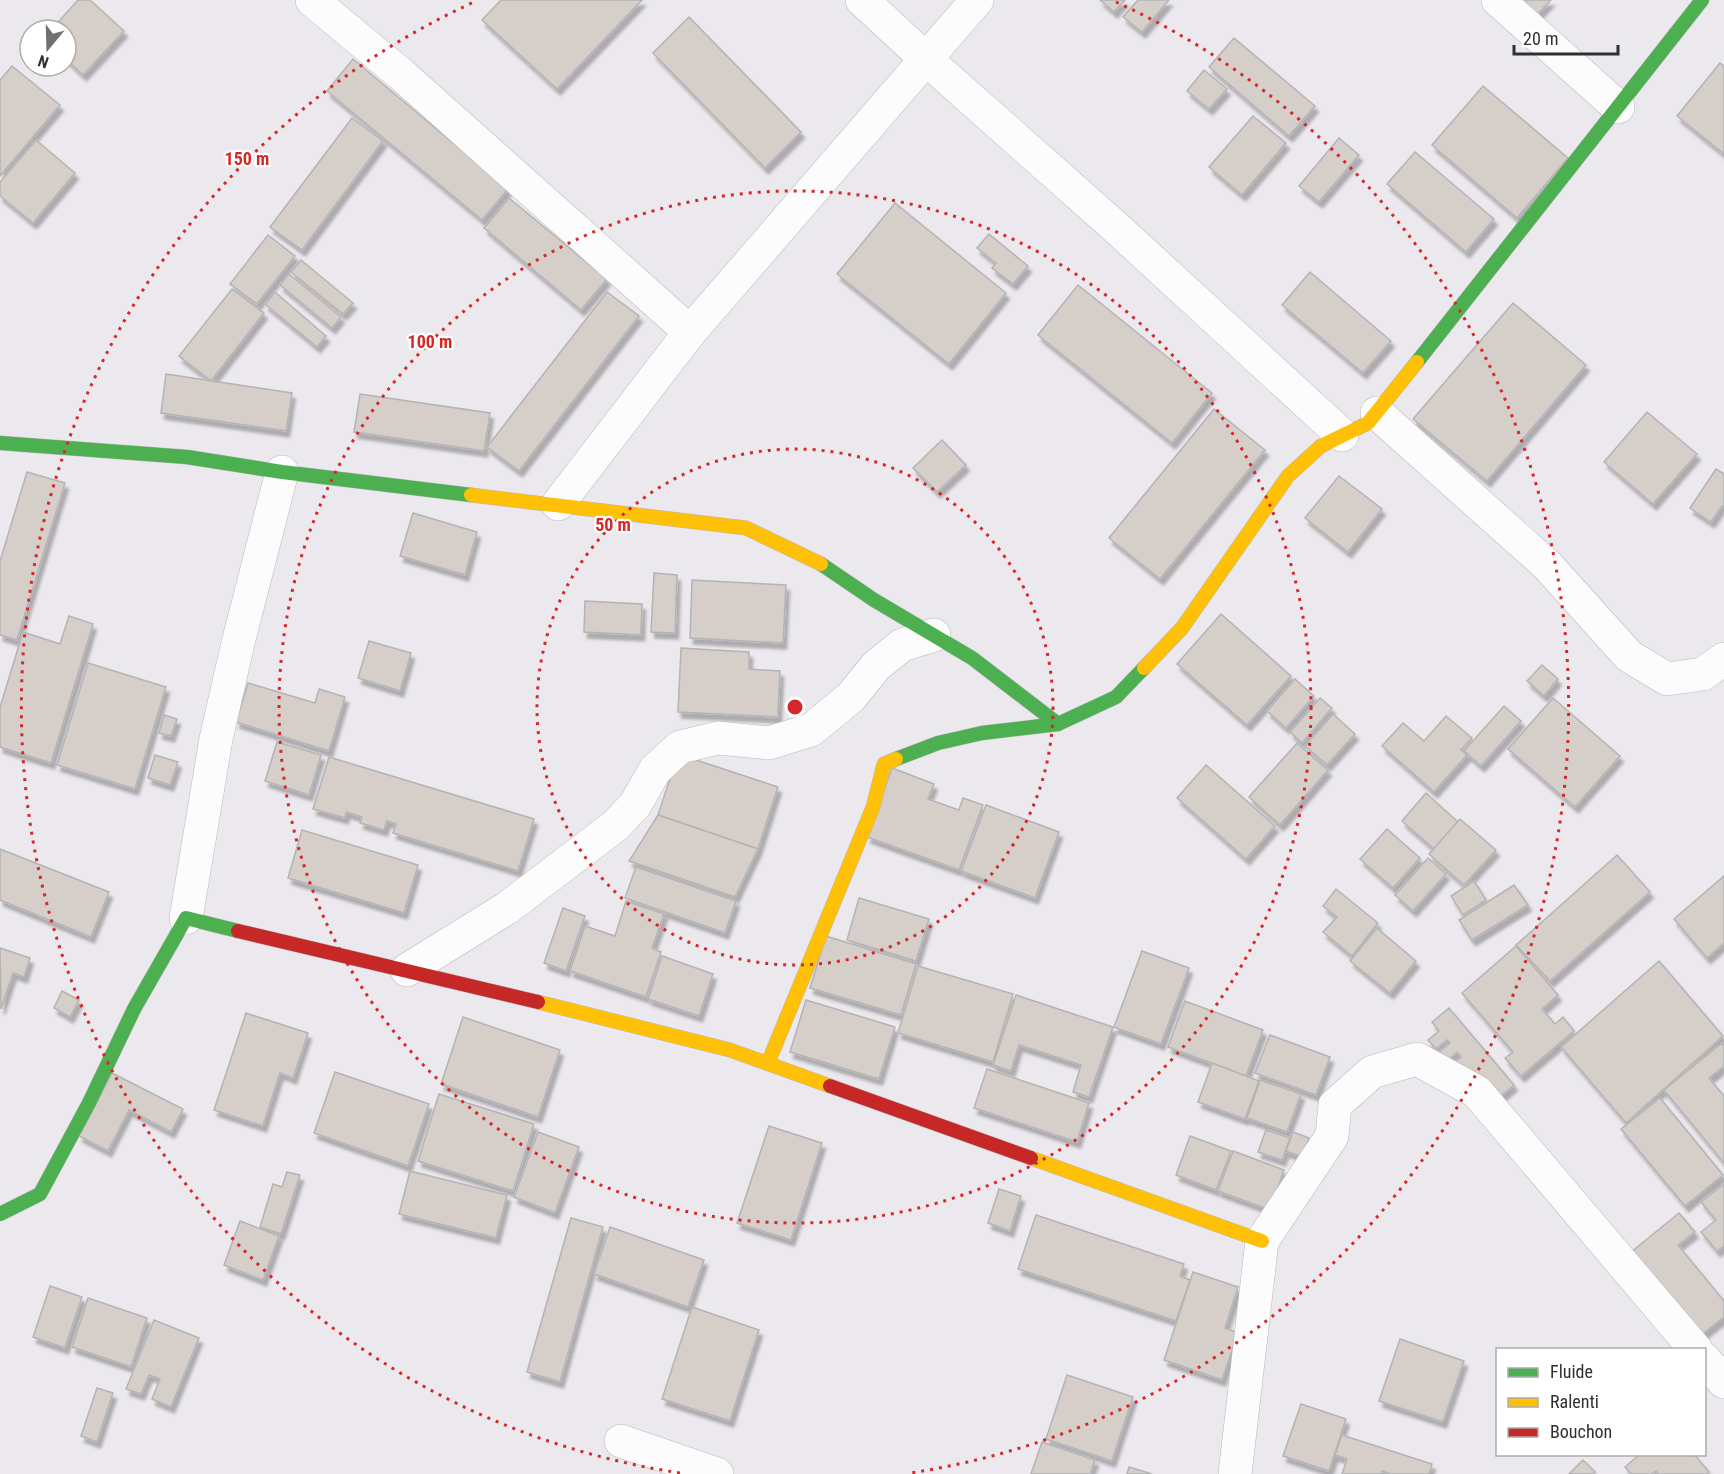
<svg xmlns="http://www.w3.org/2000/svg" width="1724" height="1474" viewBox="0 0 1724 1474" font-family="'Roboto Condensed',sans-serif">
<defs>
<filter id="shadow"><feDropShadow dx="3.5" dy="6" stdDeviation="1.5" flood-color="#0004"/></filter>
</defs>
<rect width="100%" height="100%" fill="#ece9ee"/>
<g fill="#d5cec9" stroke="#b4b3b4" stroke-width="1.5" filter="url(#shadow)">
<path d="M78,0H90L124,31L83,75L66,59V30H51Z"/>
<path d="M501,0H642L557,89L482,20Z"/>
<path d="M1100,0H1125L1114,12Z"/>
<path d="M1138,0H1169L1142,32L1123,17Z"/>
<path d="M1523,0H1551L1538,14Z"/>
<path d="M689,17L801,132L765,168L653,53Z"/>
<path d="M1234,38L1315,106L1289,136L1209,67Z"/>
<path d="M353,59L508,189L482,220L327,91Z"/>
<path d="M1720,63L1724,66V154L1677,116Z"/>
<path d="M12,66L60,105L0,176V80Z"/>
<path d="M1204,70L1227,89L1209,109L1187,91Z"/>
<path d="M1483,86L1568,158L1517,218L1432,145Z"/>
<path d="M1253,116L1286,143L1242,195L1209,167Z"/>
<path d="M352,118L383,141L302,250L270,227Z"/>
<path d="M1339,138L1359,155L1319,202L1299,186Z"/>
<path d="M36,140L75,173L33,223L0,196V182Z"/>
<path d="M1415,152L1494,219L1466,252L1387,184Z"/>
<path d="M509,198L607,279L581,310L484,228Z"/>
<path d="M895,203L1006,293L949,364L837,274Z"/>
<path d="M989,234L1028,266L1013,284L992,268L996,263L977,248Z"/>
<path d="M268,235L295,256L257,304L230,284Z"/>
<path d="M301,260L353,303L343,314L291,272Z"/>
<path d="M1310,272L1391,341L1363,373L1282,305Z"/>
<path d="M289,274L341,317L332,328L280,285Z"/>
<path d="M1078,285L1212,393L1172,443L1038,335Z"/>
<path d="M232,289L264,313L211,381L179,356Z"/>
<path d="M275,292L326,336L317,347L265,304Z"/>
<path d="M607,292L639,316L519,471L487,447Z"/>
<path d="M1513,303L1586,365L1487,481L1413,419Z"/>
<path d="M166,374L292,393L286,431L161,413Z"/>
<path d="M360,394L490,413L484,451L354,432Z"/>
<path d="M1214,409L1265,450L1160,579L1109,538Z"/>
<path d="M1647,412L1697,454L1653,504L1604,462Z"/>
<path d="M942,440L966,465L937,492L913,468Z"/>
<path d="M1716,469L1724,474V507L1722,506L1711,522L1690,508Z"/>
<path d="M27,472L65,483L17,640L0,635V561Z"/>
<path d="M1339,476L1382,509L1348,552L1305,518Z"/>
<path d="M413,513L477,532L465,575L400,556Z"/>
<path d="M654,573L677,575L675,633L651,632Z"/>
<path d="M692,580L786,585L783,643L690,638Z"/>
<path d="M585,601L642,604L641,635L584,632Z"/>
<path d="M1221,614L1291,676L1247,725L1177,664Z"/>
<path d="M69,616L93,624L51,763L0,747V707L23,632L60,644Z"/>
<path d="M369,641L411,653L400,691L358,678Z"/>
<path d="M681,648L749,652V669L780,671L778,717L678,712Z"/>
<path d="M88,663L166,687L135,789L57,765Z"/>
<path d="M1542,665L1558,679L1544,696L1527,681Z"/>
<path d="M1295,679L1314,696L1286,728L1267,711Z"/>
<path d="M248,683L315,703L319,689L345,697L329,751L236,722Z"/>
<path d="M1320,698L1332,708L1302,743L1290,732Z"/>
<path d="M1553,698L1620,756L1575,807L1508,749Z"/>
<path d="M1504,706L1521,721L1481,766L1464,751Z"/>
<path d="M1333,714L1355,734L1327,765L1305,746Z"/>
<path d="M164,715L177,719L171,736L159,733Z"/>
<path d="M1446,716L1472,738L1461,750L1467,755L1434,792L1382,746L1403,723L1424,741Z"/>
<path d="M277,742L321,755L309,795L265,781Z"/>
<path d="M1297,743L1328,770L1280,825L1249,797Z"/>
<path d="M678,754L778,787L758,849L658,815Z"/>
<path d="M155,755L178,762L170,785L148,778Z"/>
<path d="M329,757L534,819L518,871L393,833L396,824L387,821L384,830L360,823L362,817L346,812L345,818L313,809Z"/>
<path d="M1206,765L1275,826L1246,859L1177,798Z"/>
<path d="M892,768L934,784L928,799L959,810L963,798L983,805L959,870L867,837Z"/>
<path d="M1426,793L1458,822L1434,849L1402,821Z"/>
<path d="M986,805L1059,832L1035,898L961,871Z"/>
<path d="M658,815L758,849L735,897L629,861Z"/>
<path d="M1460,819L1496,850L1464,885L1429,854Z"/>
<path d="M1387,829L1420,858L1393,888L1360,859Z"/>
<path d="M302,830L418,865L404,913L288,878Z"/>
<path d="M0,849L109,892L91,937L0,900Z"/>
<path d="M1617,855L1650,892L1550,981L1516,945Z"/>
<path d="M1428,858L1446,874L1413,911L1395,895Z"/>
<path d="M636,867L736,901L725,933L625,898Z"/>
<path d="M1724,876V943L1707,958L1674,919Z"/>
<path d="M1474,881L1486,900L1463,915L1451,896Z"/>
<path d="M1514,885L1528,905L1472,940L1459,920Z"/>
<path d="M1336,889L1378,923L1352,956L1323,932L1337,917L1323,906Z"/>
<path d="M859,898L929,919L916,961L847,940Z"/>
<path d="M626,901L664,914L652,948L661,952L646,997L570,971L585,926L615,936Z"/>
<path d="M563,908L585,916L566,971L544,963Z"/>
<path d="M1377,928L1416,961L1390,993L1350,961Z"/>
<path d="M826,936L916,964L901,1015L810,988Z"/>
<path d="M1516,946L1558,995L1542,1009L1555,1024L1563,1017L1574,1031L1521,1076L1505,1058L1513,1052L1462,993Z"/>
<path d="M0,948L30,958L24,977L13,973L1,1009Z"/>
<path d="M1142,951L1189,968L1161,1044L1114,1027Z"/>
<path d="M662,956L713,974L699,1016L648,999Z"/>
<path d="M1659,961L1723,1036L1626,1123L1561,1047Z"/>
<path d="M918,966L1013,994L993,1062L898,1033Z"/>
<path d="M62,991L79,1000L70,1017L54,1008Z"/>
<path d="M1016,995L1113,1027L1089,1097L1073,1092L1081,1065L1019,1045L1011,1071L993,1065Z"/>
<path d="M806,1000L895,1027L879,1079L790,1052Z"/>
<path d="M1185,1001L1263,1030L1246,1076L1168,1047Z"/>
<path d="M1449,1008L1514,1085L1489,1106L1475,1072L1462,1083L1449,1067L1461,1057L1457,1052L1446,1062L1438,1053L1450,1043L1447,1040L1436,1049L1428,1040L1439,1031L1432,1022Z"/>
<path d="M246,1013L308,1033L293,1078L280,1073L263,1126L214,1110Z"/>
<path d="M463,1017L560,1050L538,1117L441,1084Z"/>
<path d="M1270,1035L1330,1057L1316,1095L1255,1073Z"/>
<path d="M1722,1043L1724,1046V1066L1709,1078L1724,1096V1163L1664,1090Z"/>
<path d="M1212,1063L1259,1081L1245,1119L1198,1102Z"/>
<path d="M987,1069L1089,1103L1077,1142L974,1108Z"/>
<path d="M335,1072L429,1104L408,1166L314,1133Z"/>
<path d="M112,1073L183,1109L171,1132L129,1110L108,1151L79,1136Z"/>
<path d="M1260,1080L1301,1094L1287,1132L1247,1118Z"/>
<path d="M439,1094L534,1124L513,1191L418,1161Z"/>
<path d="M1660,1098L1723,1175L1685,1206L1621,1129Z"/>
<path d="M769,1126L822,1143L791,1240L737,1223Z"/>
<path d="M1266,1130L1290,1138L1282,1160L1258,1152Z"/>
<path d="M538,1132L579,1147L555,1213L514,1197Z"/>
<path d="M1293,1132L1309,1138L1302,1157L1286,1151Z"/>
<path d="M1190,1136L1231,1151L1216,1190L1176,1175Z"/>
<path d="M1233,1151L1284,1170L1270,1210L1218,1191Z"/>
<path d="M410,1171L507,1195L496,1238L399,1214Z"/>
<path d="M287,1172L300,1175L281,1234L260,1227L273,1184L282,1187Z"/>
<path d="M1724,1184V1246L1717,1251L1701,1232L1716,1220L1701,1202Z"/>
<path d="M999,1189L1021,1196L1010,1231L988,1223Z"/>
<path d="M1679,1213L1695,1232L1678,1245L1724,1301V1317L1701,1335L1631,1252Z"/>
<path d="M1036,1215L1184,1264L1180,1276L1190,1280L1176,1321L1018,1269Z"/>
<path d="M571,1218L603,1227L560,1382L527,1372Z"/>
<path d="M240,1221L279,1236L263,1280L224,1265Z"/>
<path d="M610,1227L704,1260L688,1307L594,1274Z"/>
<path d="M1193,1272L1238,1287L1225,1328L1238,1333L1222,1380L1164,1360Z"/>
<path d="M50,1286L82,1297L65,1348L33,1337Z"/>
<path d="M88,1298L147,1318L131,1367L72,1347Z"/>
<path d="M692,1307L759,1330L730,1421L662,1399Z"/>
<path d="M154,1320L199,1338L171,1407L152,1399L160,1379L149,1375L141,1394L126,1389Z"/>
<path d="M1400,1339L1464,1361L1443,1422L1379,1401Z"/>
<path d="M1067,1375L1133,1397L1112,1461L1046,1439Z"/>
<path d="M97,1388L113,1393L97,1442L81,1436Z"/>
<path d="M1301,1404L1346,1419L1329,1471L1283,1456Z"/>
<path d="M1342,1435L1432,1464L1429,1474H1391L1382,1471L1381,1474H1342L1347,1459L1335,1455Z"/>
<path d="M1042,1442L1095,1460L1090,1474H1031Z"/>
<path d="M1640,1454H1694L1709,1472L1707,1474H1658L1656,1471L1652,1474H1631L1625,1467Z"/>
<path d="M1583,1460L1595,1472L1593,1474H1569Z"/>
<path d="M1129,1467L1152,1474H1127Z"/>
</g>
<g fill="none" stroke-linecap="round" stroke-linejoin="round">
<g stroke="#b9b7ba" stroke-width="34">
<g id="street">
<path d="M312,0L402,75L690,332L558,504"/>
<path d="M862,0L927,60L1111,223L1342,435"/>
<path d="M1498,0L1618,107"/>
<path d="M690,332L977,0"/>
<path d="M1377,413L1547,565L1629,656L1667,679L1703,674L1724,659"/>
<path d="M186,918L216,739L238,643L282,472"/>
<path d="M407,970L507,908L615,826L635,805L655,770L680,747L718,738L769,743L811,730L851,697L876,666L902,645L934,635"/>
<path d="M1704,1359L1724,1382"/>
<path d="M621,1441L717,1474"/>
<path d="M1235,1474L1262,1241L1332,1136L1335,1105L1372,1072L1417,1059L1477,1092L1696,1350"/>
</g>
</g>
<g stroke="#b9b7ba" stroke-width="15">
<g id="fast">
<path d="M1417,362L1702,0"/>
<path d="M0,443L187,457L282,472L471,495"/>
<path d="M821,564L874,600L972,658L1058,724"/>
<path d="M896,759L938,743L982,733L1058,724L1116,697L1144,668"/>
<path d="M0,1214L40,1194L89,1103L134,1009L186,918L238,931"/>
</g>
</g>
<g stroke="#b9b7ba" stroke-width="15">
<g id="slow">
<path d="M471,495L746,528L821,564"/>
<path d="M1144,668L1182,628L1288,476L1321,446L1368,423L1417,362"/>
<path d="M538,1002L730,1050L830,1086"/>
<path d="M768,1063L873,807L884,764L896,759"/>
<path d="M1031,1158L1262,1241"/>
</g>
</g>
<g stroke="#b9b7ba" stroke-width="15">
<g id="jam">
<path d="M238,931L538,1002"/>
<path d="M830,1086L1031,1158"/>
</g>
</g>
<use href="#street" stroke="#fcfcfc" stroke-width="33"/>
<use href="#fast" stroke="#4caf50" stroke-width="14"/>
<use href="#slow" stroke="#ffc107" stroke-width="14"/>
<use href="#jam" stroke="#c62828" stroke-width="14"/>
</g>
<g fill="none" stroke="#d62828" stroke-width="3" stroke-dasharray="3 6">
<circle cx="795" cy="707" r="258"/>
<circle cx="795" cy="707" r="516"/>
<path d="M680 1473A775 775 0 0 1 474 2M1116 2A775 775 0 0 1 910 1473"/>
</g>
<circle cx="795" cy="707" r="9" fill="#d62828" stroke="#fff" stroke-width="3"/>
<g font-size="18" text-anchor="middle" font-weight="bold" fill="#d62828" stroke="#fff" stroke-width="4.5" stroke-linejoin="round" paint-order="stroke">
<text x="247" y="165">150 m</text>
<text x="430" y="348">100 m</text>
<text x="613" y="531">50 m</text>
</g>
<rect x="1496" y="1348" width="210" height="108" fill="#ffffff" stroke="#acacad" stroke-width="1.5"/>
<rect x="1508" y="1368" width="30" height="9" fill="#4caf50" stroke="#acacad" stroke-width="1.5"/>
<text x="1550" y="1378" font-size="18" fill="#302f31">Fluide</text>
<rect x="1508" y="1398" width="30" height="9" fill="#ffc107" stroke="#acacad" stroke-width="1.5"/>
<text x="1550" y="1408" font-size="18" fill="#302f31">Ralenti</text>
<rect x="1508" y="1428" width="30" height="9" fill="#c62828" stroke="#acacad" stroke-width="1.5"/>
<text x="1550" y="1438" font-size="18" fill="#302f31">Bouchon</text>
<g transform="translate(48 48) rotate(199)"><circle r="28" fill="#ffffff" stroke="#acacad" stroke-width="1.5"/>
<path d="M0-4.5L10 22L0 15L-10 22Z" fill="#727073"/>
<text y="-9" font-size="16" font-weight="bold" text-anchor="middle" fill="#302f31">N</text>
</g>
<path d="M1514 45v9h104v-9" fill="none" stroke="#302f31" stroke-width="3"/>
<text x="1523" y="45" font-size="18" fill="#302f31" stroke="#ffffff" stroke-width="4.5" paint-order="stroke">20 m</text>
</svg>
